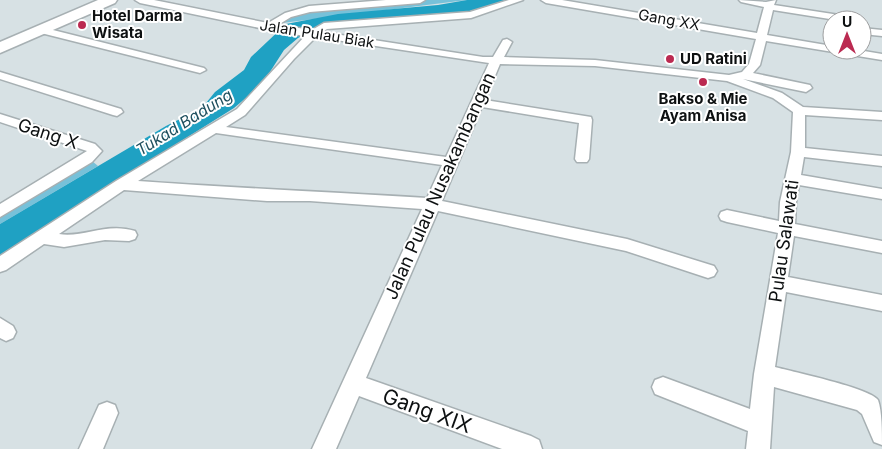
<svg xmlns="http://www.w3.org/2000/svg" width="882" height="449" viewBox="0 0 882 449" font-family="Inter,sans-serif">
<rect width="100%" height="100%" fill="#d7e1e4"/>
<g fill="#77c1d9">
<path d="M426,0H467L282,23L302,12Z"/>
<path d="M92,161L98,166L0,224V216Z"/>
</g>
<path fill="#1fa1c3" d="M467,0H514C452,20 386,20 322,25L298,38L284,50L268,75L253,92L234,108L44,227L0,258V224L166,126L202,108L215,92L244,70L251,57L286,24L338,14L438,5Z"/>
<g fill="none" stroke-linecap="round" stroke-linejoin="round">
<g stroke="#a7b0b3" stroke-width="3">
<g id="minor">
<path d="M135,0H154L268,23L285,13L309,6L386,0H425L420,3L310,12L291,17L278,25L312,30L324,23L470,12L509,0H523L471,18L327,29L322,32L483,57H493L503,40L507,39L512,42L504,57L595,60L729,75L742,72L749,64L756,39L546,3L541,0H562L757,33L764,7L741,2L739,0L766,2L776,0L774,5L859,18L861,20H836L773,10L767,35L832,46V50H858L882,54V60L766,41L760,65L753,73L810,85L812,88L806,92L743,79L782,93L803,107L882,112V120L805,115V148L882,156V166L804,157L801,175L882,189V199L799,185L796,202L795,224L882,241V253L794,236L788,277L882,295V311L786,292L775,367C793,372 870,388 878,400C882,411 882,432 882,445L874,442L862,414L857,410L774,387L770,449H746L748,431L655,394L652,387L655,380L663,377L750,409L754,374L778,233L727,222L721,220L719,216L721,212L727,210L779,221L780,202L791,152L793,112L773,98L727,81L595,66L500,64L485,100L591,117L592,120L589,159L587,162H577L575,159L579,123L482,107L442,201L627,239L714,266L717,271L714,276L708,278L626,251L438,211L366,378L531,436L539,440L542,449H502L359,396L336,449H312L422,209L310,201H267L124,190L59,234C83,238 107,222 135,231L137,235L135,239L129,241L105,240L64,247L44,244L6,270L0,272V256L116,181L237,109L305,36L269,30L140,3ZM316,37L489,63L446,157L226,127L245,115L294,59ZM216,133L442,165L427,198C331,192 235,188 138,181Z"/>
<path d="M41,27L204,68L206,70L200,73L37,32L36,30Z"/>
<path d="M862,28L882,30V36L862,34Z"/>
<path d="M0,72L121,109L123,112L117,116L113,115L0,79Z"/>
<path d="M0,114L95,144L102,151L92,162L0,217V204L87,151L0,122Z"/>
<path d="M0,318L13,326L16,332L13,338L6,341L0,338Z"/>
<path d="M107,402L115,405L118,413L103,449H79L99,405Z"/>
</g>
</g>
<g stroke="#a7b0b3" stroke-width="3">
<path id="highway" d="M98,0H117L115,3L0,53V42Z"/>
</g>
<use href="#minor" fill="#fff" fill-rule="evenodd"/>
<use href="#highway" fill="#fff" fill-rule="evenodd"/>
</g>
<g fill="#bb2a51" stroke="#fff" stroke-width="2">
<circle cx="82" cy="25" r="5"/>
<circle cx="670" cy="59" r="5"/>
<circle cx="703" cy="82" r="5"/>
</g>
<g text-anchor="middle" stroke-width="4" stroke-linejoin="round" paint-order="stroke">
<g font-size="15" font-weight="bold" fill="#0d1011" stroke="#fff" text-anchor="start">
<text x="92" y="21">Hotel Darma<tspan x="92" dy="17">Wisata</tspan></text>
<text x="680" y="64">UD Ratini</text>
<text x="703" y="104" text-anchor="middle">Bakso &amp; Mie<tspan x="703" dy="17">Ayam Anisa</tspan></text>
</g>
<g font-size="15" fill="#0d1011" stroke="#fff">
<text transform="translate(669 20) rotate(10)" y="5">Gang XX</text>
<text transform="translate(317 34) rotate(9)" y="5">Jalan Pulau Biak</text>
</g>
<g font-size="16" font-style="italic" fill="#1f505f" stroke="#fff">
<text transform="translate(184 122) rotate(-32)" y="6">Tukad Badung</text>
</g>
<g font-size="18" fill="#0d1011" stroke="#fff">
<text transform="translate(48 134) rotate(18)" y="6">Gang X</text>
<text transform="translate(440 186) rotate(-66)" y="6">Jalan Pulau Nusakambangan</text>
<text transform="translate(784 241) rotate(-82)" y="6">Pulau Salawati</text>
</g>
<g font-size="21" fill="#0d1011" stroke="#fff">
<text transform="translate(427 411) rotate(20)" y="7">Gang XIX</text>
</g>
</g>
<g transform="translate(847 35)"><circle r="24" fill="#ffffff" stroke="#9e9fa0"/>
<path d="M0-4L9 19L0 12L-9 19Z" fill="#bb2a51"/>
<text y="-8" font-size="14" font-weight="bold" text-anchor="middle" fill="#0d1011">U</text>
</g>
</svg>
